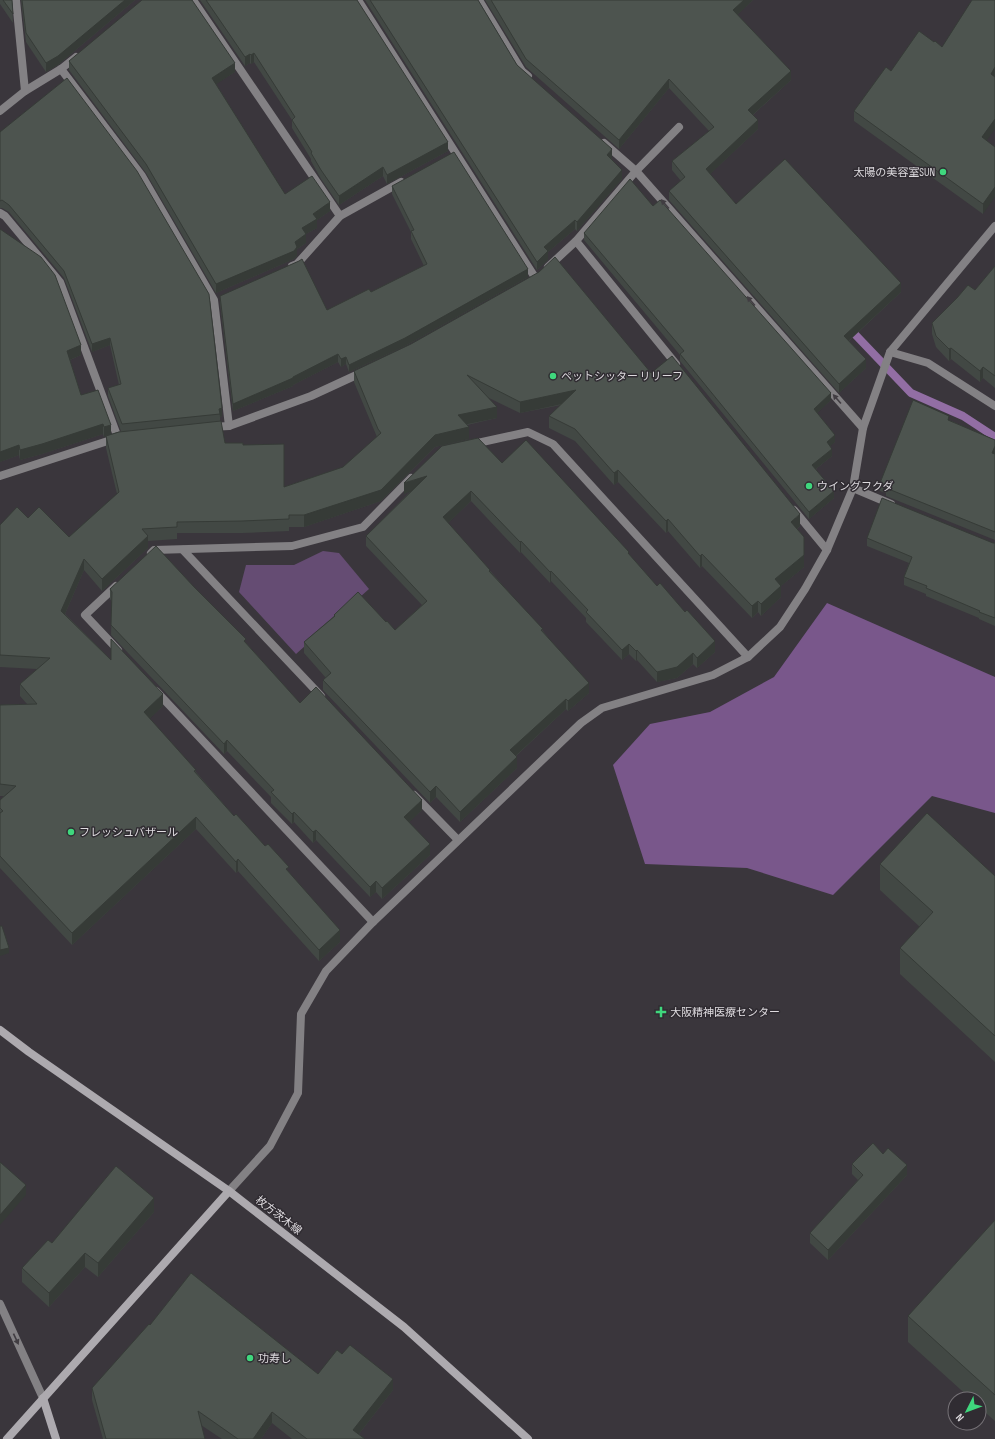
<svg xmlns="http://www.w3.org/2000/svg" width="995" height="1439" viewBox="0 0 995 1439" font-family="'Sofia Sans Condensed','Noto Sans JP',sans-serif">
<rect width="100%" height="100%" fill="#3a363c"/>
<path fill="#654c73" d="M323,551L339,553L369,589L296,654L239,592L246,565H294Z"/>
<path fill="#79578b" d="M827,603L995,677V813L932,796L833,895L747,868L645,864L613,765L650,724L710,712L774,677Z"/>
<g fill="none" stroke-linecap="round" stroke-linejoin="round">
<path stroke="#926ea4" stroke-width="8" d="M848,327L911,393L963,416L995,437"/>
<g stroke="#838184" stroke-width="8">
<path d="M193,0L340,216"/>
<path d="M358,0L536,279"/>
<path d="M479,0L522,71L528,76"/>
<path d="M61,69L142,176L214,300L229,426"/>
<path d="M25,91L61,69L76,57"/>
<path d="M0,111L25,91L16,0"/>
<path d="M604,143L636,171L863,428"/>
<path d="M0,213L5,216L60,282L118,438"/>
<path d="M576,241L676,364"/>
<path d="M292,266L297,264L340,216L401,182"/>
<path d="M548,267L576,241L636,171L679,127"/>
<path d="M890,352L928,363L995,406"/>
<path d="M211,427L229,426L311,396L363,372"/>
<path d="M473,444L528,432L553,444L748,657"/>
<path d="M0,476L117,438"/>
<path d="M853,488L891,504"/>
<path d="M794,510L827,550"/>
<path d="M183,550L321,696"/>
<path d="M151,553L154,550L292,546L363,527L411,478"/>
<path d="M116,586L85,615L118,650"/>
<path d="M156,691L373,922"/>
<path d="M414,795L458,840"/>
<path d="M229,1191L270,1146L298,1093L301,1014L326,971L373,922L581,723L602,708L713,675L748,657L780,627L805,589L827,550L853,488L863,428L890,352L995,226"/>
<path d="M0,1304L43,1398"/>
</g>
<g stroke="#adaaaf" stroke-width="8">
<path d="M0,1030L29,1052L229,1191L404,1327L528,1439"/>
<path d="M43,1398L56,1439"/>
<path d="M7,1439L229,1191"/>
</g>
</g>
<g fill="#424844">
<path d="M0,0H12L13,23L0,4Z"/>
<path d="M21,0H135L58,65L46,72L26,42Z"/>
<path d="M200,0H357L448,151L387,184L383,176L339,205L321,179L311,161V159L292,128V120L254,62L251,64L250,63L245,66Z"/>
<path d="M365,0H478L517,65L612,158L611,159L622,179L577,231L575,229L548,252V260L537,270Z"/>
<path d="M485,0H753L737,15L791,80L753,115L758,129L710,174L736,204L901,292L849,341L866,368L839,393L669,200V191L681,181L672,170V161L709,131L669,88L619,149L526,67Z"/>
<path d="M69,61L235,72L216,84L285,194L330,211L317,220V228L306,234V243L297,249V256L294,259L216,293L146,173L69,70Z"/>
<path d="M854,111L987,141L983,214L854,121Z"/>
<path d="M0,130V132L222,416L220,417V421L225,443L243,445L284,487L343,467L377,437L354,382V371L651,373L800,526L797,529L804,537V567L781,586V597L761,616L758,612L752,618L702,566L700,568L668,531L666,533L618,482L614,485L575,441L549,428V416L561,405L520,413L487,397L497,418L467,425L469,439L435,447L381,501L304,527H289V531L242,533H177V539L148,541V548L102,591L84,570L65,614L111,660L163,706L149,719L196,772L234,816L289,872L340,942L319,961L238,871L236,873L196,829L72,945L0,868V800L4,796H0V705L27,704L20,696V684L37,669L0,667V525L28,518L69,537L117,494L106,448V436L104,437L103,434L42,454L20,460L19,455L0,462V229L81,355L70,360L81,395L111,434L121,431L108,396V388L119,385L110,345L92,352L64,278L9,212L2,208H0Z"/>
<path d="M392,186L528,277L405,346L349,372L346,364L341,367L338,362L293,385V386L233,411L220,303V296L327,310L371,292L424,266L411,239V232L392,194Z"/>
<path d="M653,206L831,400L817,413L835,442L830,446L832,456L816,469L834,498L809,519L680,361V355L584,240V233Z"/>
<path d="M995,266V388L983,378L980,382L951,359L949,361L936,347L932,334V323L975,290Z"/>
<path d="M949,420L995,440V540L886,496V493L880,491V483Z"/>
<path d="M502,463L629,555L715,652L697,668L693,664L677,678L657,682L637,660L636,661L629,654L622,660L586,622V618L551,581L550,583L521,552L520,553L471,501L448,523L543,631L589,693L568,711L566,709L516,756L517,768L460,822L436,797L430,803L323,690V680L326,678L304,653V642L334,616V615L386,622L395,630L422,605L366,546V536L411,491L404,494V483Z"/>
<path d="M867,538L995,543V626L979,619V618L926,596V594L904,585V577L909,563L867,546Z"/>
<path d="M110,589L246,643L300,703L422,810L409,822L430,855L382,899L376,892L370,897L316,840L313,843L294,822L292,824L271,803V797L227,751L224,754L111,635L112,602L110,599Z"/>
<path d="M880,864L995,876V1062L900,974V948L920,927L880,890Z"/>
<path d="M883,1154L907,1175L828,1260L810,1243V1233L858,1180L852,1174V1164Z"/>
<path d="M154,1212L98,1277L85,1267L49,1307L22,1282V1268L52,1243Z"/>
<path d="M995,1220V1421L979,1407V1399H971L908,1342V1316Z"/>
<path d="M150,1325L318,1374L342,1354L393,1390L359,1434L365,1439H292L272,1423L261,1439H222L201,1425L205,1439H103L92,1400V1388Z"/>
</g>
<g fill="#363b37">
<path d="M125,0H135L58,65L46,72V63Z"/>
<path d="M744,0H753L733,19V10Z"/>
<path d="M254,53V62L251,64V55Z"/>
<path d="M250,54V63L245,66V57Z"/>
<path d="M235,63V72L212,87V78Z"/>
<path d="M995,67V77L991,74Z"/>
<path d="M791,71V80L748,119V110Z"/>
<path d="M669,79V88L619,149V140Z"/>
<path d="M995,119V129L982,147V137Z"/>
<path d="M758,120V129L706,178V169Z"/>
<path d="M448,142V151L387,184V175Z"/>
<path d="M612,149V158L607,164V155Z"/>
<path d="M383,167V176L339,205V196Z"/>
<path d="M622,170V179L577,231V222Z"/>
<path d="M995,187V197L983,214V204Z"/>
<path d="M330,202V211L317,220V228L306,234V243L297,249V256L294,259L216,293V284L295,242L302,228L313,214Z"/>
<path d="M575,220V229L548,252V260L537,270V262L544,247Z"/>
<path d="M528,269V277L405,346L349,372V365Z"/>
<path d="M901,283V292L844,345V336Z"/>
<path d="M110,338V345L92,352V344Z"/>
<path d="M81,345V355L67,361V351Z"/>
<path d="M951,348V359L949,361V349Z"/>
<path d="M338,354V362L293,385V386L233,411V404L293,377Z"/>
<path d="M346,357V364L341,367V359Z"/>
<path d="M866,359V368L839,393V384Z"/>
<path d="M983,367V378L980,382V371Z"/>
<path d="M576,390V401L520,413V402Z"/>
<path d="M831,393V400L814,416V409Z"/>
<path d="M497,407V418L458,426V415Z"/>
<path d="M222,408V416L220,417L219,409Z"/>
<path d="M103,424V434L42,454L20,460V450Z"/>
<path d="M111,425V435L104,437V427Z"/>
<path d="M469,427V439L435,447L381,501L304,527V515L435,435Z"/>
<path d="M835,435V442L827,449V442Z"/>
<path d="M19,445V455L0,462V452Z"/>
<path d="M995,446V454L992,461V453Z"/>
<path d="M832,449V456L812,472V465Z"/>
<path d="M618,470V482L614,485V473Z"/>
<path d="M427,476V486L404,494V483Z"/>
<path d="M471,491V501L443,528V517Z"/>
<path d="M834,491V498L809,519V512Z"/>
<path d="M800,514V526L791,534V522Z"/>
<path d="M668,519V531L666,533V521Z"/>
<path d="M148,536V548L102,591V579Z"/>
<path d="M521,541V552L520,553V542Z"/>
<path d="M702,554V566L700,568V556Z"/>
<path d="M804,555V567L781,586V597L761,616V604L775,579Z"/>
<path d="M84,559V570L61,623V611Z"/>
<path d="M551,571V581L550,583V572Z"/>
<path d="M758,601V612L752,618V606Z"/>
<path d="M715,641V652L697,668V658Z"/>
<path d="M629,644V654L622,660V650Z"/>
<path d="M637,650V660L636,661V651Z"/>
<path d="M693,653V664L677,678L657,682V672Z"/>
<path d="M589,683V693L568,711V701Z"/>
<path d="M163,694V706L144,724V712Z"/>
<path d="M566,699V709L510,761V750Z"/>
<path d="M227,740V751L224,754V744Z"/>
<path d="M517,757V768L460,822V812Z"/>
<path d="M436,786V797L430,803V792Z"/>
<path d="M422,800V810L404,827V817Z"/>
<path d="M294,812V822L292,824V814Z"/>
<path d="M196,817V829L72,945V933Z"/>
<path d="M316,830V840L313,843V832Z"/>
<path d="M430,844V855L382,899V888Z"/>
<path d="M238,859V871L236,873V862Z"/>
<path d="M376,881V892L370,897V887Z"/>
<path d="M340,930V942L319,961V950Z"/>
<path d="M9,948V953L0,956V950Z"/>
<path d="M907,1165V1175L828,1260V1250Z"/>
<path d="M26,1185V1195L0,1225V1215Z"/>
<path d="M154,1198V1212L98,1277V1263Z"/>
<path d="M85,1253V1267L49,1307V1293Z"/>
<path d="M393,1379V1390L355,1439L353,1430Z"/>
<path d="M272,1412V1423L261,1439H253Z"/>
</g>
<g fill="#4d544f" stroke="#363b37">
<path d="M3,0H12L13,14Z"/>
<path d="M22,0H125L58,56L46,63L26,33Z"/>
<path d="M142,0H192L235,63L212,78L285,194L312,176L330,202L313,214L317,219L302,228L306,234L295,242L297,247L294,251L216,284L146,164L69,61Z"/>
<path d="M206,0H357L448,142L387,175L383,167L339,196L321,170L311,153L312,152L292,120L295,117L254,53L251,55L250,54L245,57Z"/>
<path d="M370,0H478L517,65L612,149L607,155L622,170L577,222L575,220L544,247L548,251L537,262Z"/>
<path d="M491,0H744L733,10L791,71L748,110L758,120L706,169L736,204L785,159L901,283L844,336L866,359L839,384L669,191L685,177L672,161L714,127L669,79L619,140L526,59Z"/>
<path d="M972,0H995V67L991,74L995,77V119L982,137L995,147V187L983,204L854,111L886,67L891,71L919,31L934,42L935,41L942,47Z"/>
<path d="M67,78L137,171L209,294L222,408L219,409L220,414L122,424L108,388L121,384L110,338L92,344L64,271L9,205L2,200L0,201V130V132Z"/>
<path d="M454,152L528,269L405,338L349,365L346,357L341,359L338,354L293,377V378L233,404L220,296L299,261L302,259L327,310L369,289L371,292L427,264L411,231L414,230L392,186Z"/>
<path d="M630,179L653,206L660,200L831,393L814,409L835,435L827,442L832,449L812,465L834,491L809,512L680,354L684,351L584,233Z"/>
<path d="M0,229L41,257L55,275L81,345L67,351L81,395L98,390L111,425L104,427L103,424L42,444L20,450L19,445L0,452Z"/>
<path d="M555,257L651,373L672,356L800,514L791,522L804,537V555L775,579L781,586L761,604L758,601L752,606L702,554L700,556L668,519L666,521L618,470L614,473L575,429L549,416L576,390L520,402L467,375L497,407L458,415L469,427L435,435L381,490L304,515H289V519L242,521L177,522V527L142,529L148,536L102,579L84,559L61,611L111,660V639L163,694L144,712L196,770L194,771L234,816L236,814L265,846L268,844L289,867L286,869L340,930L319,950L238,859L236,862L196,817L72,933L0,856V813L3,811L0,808V800L16,786L0,784V705L37,704L20,684L50,658L0,655V525L17,507L28,518L39,507L69,537L119,492L106,436L119,432L221,421L225,443H243V445L284,444V487L343,467L381,433L378,429L354,371L411,344L539,272Z"/>
<path d="M995,266V376L983,367L980,371L951,348L949,349L936,336L932,323L957,298L968,285L975,290Z"/>
<path d="M913,400L949,416L948,420L995,440V446L992,453L995,454V532L886,488L887,485L880,483Z"/>
<path d="M478,438L502,463L526,440L629,552L628,553L657,586L660,583L685,612L687,610L715,641L697,658L693,653L677,667L657,672L637,650L636,651L629,644L622,650L586,612L588,610L551,571L550,572L521,541L520,542L471,491L443,517L490,570L489,571L543,629L541,630L589,683L568,701L566,699L510,750L517,757L460,812L436,786L430,792L323,680L331,673L304,642L335,616L334,615L358,592L386,622L387,621L395,630L427,601L366,536L427,476L404,483L442,446Z"/>
<path d="M882,498L993,543H995V618L979,612L980,611L926,588L927,586L904,577L912,557L867,538Z"/>
<path d="M156,546L195,588L246,639L244,641L300,703L316,687L422,800L404,817L430,844L382,888L376,881L370,887L316,830L313,832L294,812L292,814L271,792L274,790L227,740L224,744L111,625L112,592L110,589Z"/>
<path d="M927,813L995,876V1036L900,948L933,912L880,864Z"/>
<path d="M0,926H2L9,948L0,950Z"/>
<path d="M873,1143L883,1154L888,1148L907,1165L828,1250L810,1233L863,1175L852,1164Z"/>
<path d="M0,1162L26,1185L0,1215Z"/>
<path d="M116,1166L154,1198L98,1263L85,1253L49,1293L22,1268L48,1240L52,1243Z"/>
<path d="M995,1220V1395L908,1316Z"/>
<path d="M191,1273L318,1374L337,1350L342,1354L350,1345L393,1379L353,1430L365,1439H307L272,1412L253,1439H238L198,1411L205,1439H106L92,1388L149,1324L150,1325Z"/>
</g>
<defs><path id="oneway-solid" d="M-6-.8H1V-3.2L6.5 0L1 3.2V.8H-6Z"/></defs>
<g fill="#413d42">
<use href="#oneway-solid" transform="translate(665 204) rotate(-131)"/>
<use href="#oneway-solid" transform="translate(751 301) rotate(-131)"/>
<use href="#oneway-solid" transform="translate(837 399) rotate(-131)"/>
<use href="#oneway-solid" transform="translate(16 1339) rotate(65)"/>
</g>
<g fill="#3fd77d" stroke="#302c32" stroke-width="1.5">
<circle cx="943" cy="172" r="4"/>
<circle cx="553" cy="376" r="4"/>
<circle cx="809" cy="486" r="4"/>
<circle cx="71" cy="832" r="4"/>
<path d="M659 1006h4v4h4v4h-4v4h-4v-4h-4v-4h4z"/>
<circle cx="250" cy="1358" r="4"/>
</g>
<g text-anchor="middle" stroke-width="3" stroke-linejoin="round" paint-order="stroke">
<g font-size="11" fill="#dedbdf" stroke="#302c32" text-anchor="start">
<text x="935" y="176" text-anchor="end">太陽の美容室SUN</text>
<text x="561" y="380">ペットシッター リリーフ</text>
<text x="817" y="490">ウイングフクダ</text>
<text x="79" y="836">フレッシュバザール</text>
<text x="670" y="1016">大阪精神医療センター</text>
<text x="258" y="1362">功寿し</text>
</g>
<g font-size="11" fill="#dedbdf" stroke="#302c32">
<text transform="translate(279 1215) rotate(38)" y="4">枚方茨木線</text>
</g>
</g>
<g transform="translate(967 1411) rotate(228)"><circle r="19" fill="#302c32" stroke="#767277"/>
<path d="M0-3L7 15L0 10L-7 15Z" fill="#3fd77d"/>
<text y="-6" font-size="11" font-weight="bold" text-anchor="middle" fill="#dedbdf">N</text>
</g>
</svg>
